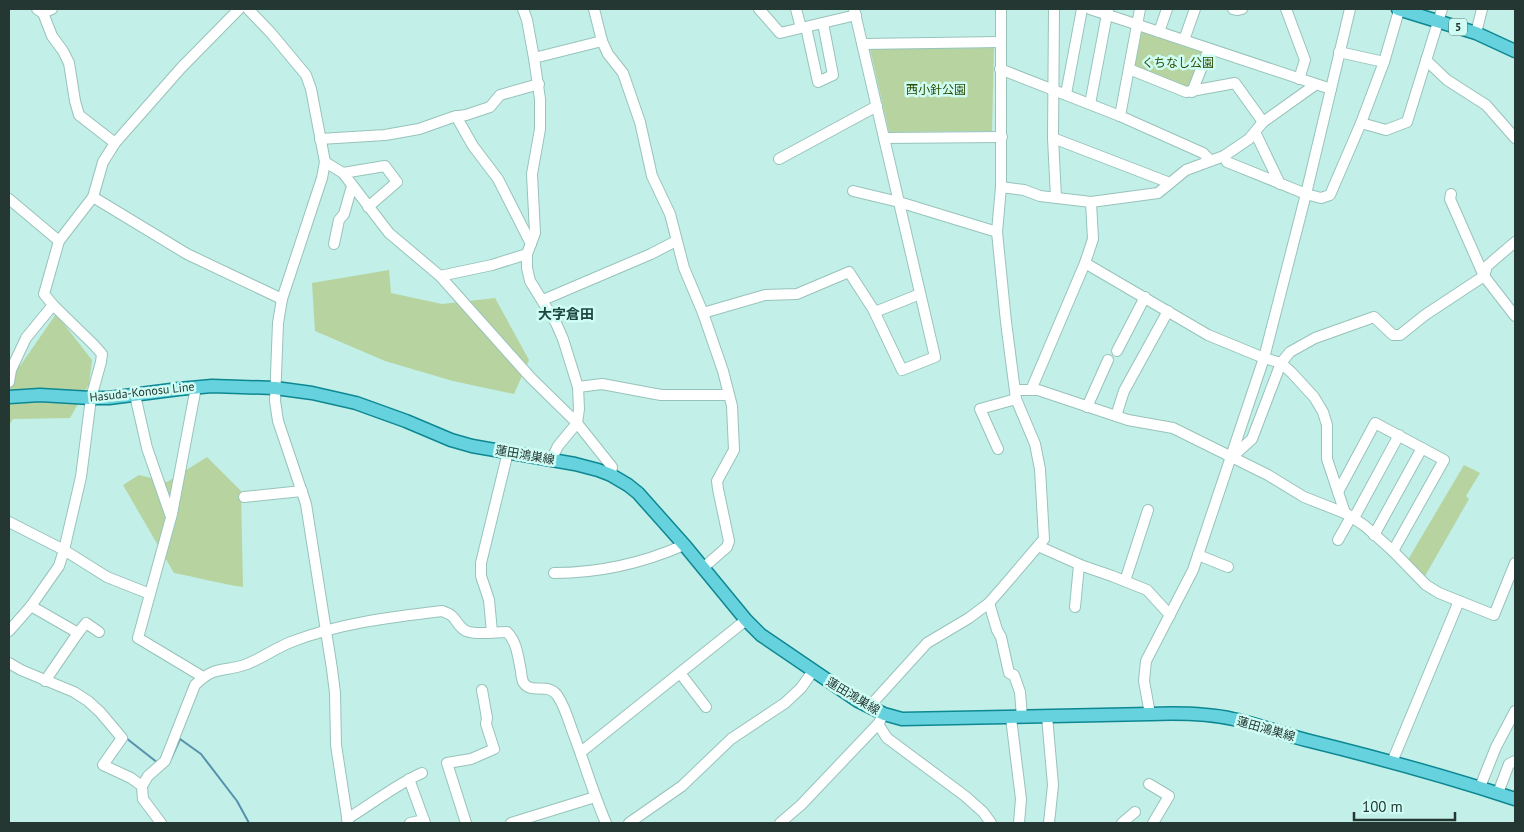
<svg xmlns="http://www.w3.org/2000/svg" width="1524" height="832" viewBox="0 0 1524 832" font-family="'PT Sans','Noto Sans JP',sans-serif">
<rect width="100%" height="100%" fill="#c2efe7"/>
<g fill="#b7d4a0">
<path d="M1144,30L1204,51L1190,87L1188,88L1134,66L1142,32Z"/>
<path d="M994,48L992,131L889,132L870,49Z"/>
<path d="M389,270L391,293L442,304L495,298L529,360L514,394L453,381L385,361L315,331L312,283Z"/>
<path d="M56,314L92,360L89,384L70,418L13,419L9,425V362L20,366Z"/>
<path d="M207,457L241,491L243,587C220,584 197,577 174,573L123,485L139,475L167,482Z"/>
<path d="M1464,465L1480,473L1466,496L1469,499L1425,576L1406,563Z"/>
</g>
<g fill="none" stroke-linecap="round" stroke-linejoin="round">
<g stroke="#5591ad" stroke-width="2">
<path d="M126,738L158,763"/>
<path d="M171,759L180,739L201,754L237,801L249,823"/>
</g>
<g stroke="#97c3bb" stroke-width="12">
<g id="minor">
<path d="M37,9L43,13L52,36L63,51L69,63L75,101L79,115L115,143"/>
<path d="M248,9L271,33L306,75L311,89L325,162L322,178L282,299L278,323L275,401L278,421L306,504L332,669L335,693L336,745L348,823"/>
<path d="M523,9L527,20L534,58L540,99V129L532,174L535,233L527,254V268L530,281L556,323L563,339L578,387L579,409L577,423L558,446L551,460"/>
<path d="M594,9L602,41L608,54L623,73L640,122L652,176L670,214L684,268L703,313L723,371L732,406L734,450L717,481L718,489L729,541L727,547L703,568"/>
<path d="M759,9L780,33L856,15"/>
<path d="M796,9L801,28"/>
<path d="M1054,9L1053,138L1056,198"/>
<path d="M1090,9L1331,89"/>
<path d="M1233,9L1238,10L1242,9"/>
<path d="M1286,9L1305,60L1299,79"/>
<path d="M43,13L52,9"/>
<path d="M806,27L818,82L833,75L823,23"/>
<path d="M1159,32L1167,9"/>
<path d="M1476,33L1482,9"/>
<path d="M1184,40L1195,9"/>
<path d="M862,44L1001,42"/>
<path d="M1339,52L1384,62"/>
<path d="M534,58L602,41"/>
<path d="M1426,60L1447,80L1486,105L1515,138"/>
<path d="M1000,69L1120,116L1203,153L1210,160"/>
<path d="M1129,69L1186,92L1235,83L1263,122"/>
<path d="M1192,92L1209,49"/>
<path d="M1066,94L1082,9"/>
<path d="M1090,104L1108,9"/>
<path d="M456,116L473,146L498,179L531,244"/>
<path d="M1120,116L1140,9"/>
<path d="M1361,123L1386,130L1407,122L1442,9"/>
<path d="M1255,132L1280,184"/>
<path d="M884,138L1002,137"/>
<path d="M1053,138L1170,183"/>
<path d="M320,139L385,135L419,129L453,117L466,115L490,107L500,95L539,84"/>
<path d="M1224,156L1227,162L1306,194L1321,198L1330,195L1361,123L1384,62L1398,14V9"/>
<path d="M779,159L877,106"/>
<path d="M325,162L343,173L389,233L440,276L531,378L577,423L612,467L611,475"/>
<path d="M343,173L385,166L397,182L368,207"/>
<path d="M1001,187L1024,190L1040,196L1091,202L1158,193L1186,170L1224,156L1249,139L1263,122L1315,85"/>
<path d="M853,191L899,202L997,232"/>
<path d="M1451,194L1450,199L1484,276L1515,316"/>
<path d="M93,197L187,254L282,299"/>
<path d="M9,199L59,241"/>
<path d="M1091,202L1093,239L1085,263L1208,335L1264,358L1281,363L1292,373L1314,397L1323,412L1327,425V459L1345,513"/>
<path d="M334,244L339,220L344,214L352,186"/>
<path d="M440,276L492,265L527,254"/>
<path d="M543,300L651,254L676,241"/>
<path d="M53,305L44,294L59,241L93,197L103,162L115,143L181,68L239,9"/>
<path d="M875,312L920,294"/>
<path d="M703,313L765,295L797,294L849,272L873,309L902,370L935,357L854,9"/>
<path d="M1117,351L1145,297"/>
<path d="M9,382L11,370L26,338L53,305L93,344L102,354L101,362L91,398L81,477L64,550L59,566L31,606L9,631"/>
<path d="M578,387L602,384L661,395H729"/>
<path d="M1016,390H1038L1128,420L1173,428L1268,475L1304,497L1347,514L1365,526L1393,551L1426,585L1439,593L1494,615L1515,563"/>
<path d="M1031,390L1085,263"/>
<path d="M135,395L147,448L171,517"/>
<path d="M1087,407L1108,360"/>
<path d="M1116,416L1124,391L1168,311"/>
<path d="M998,449L980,409L1016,399"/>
<path d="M1232,457L1252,439L1281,363L1290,352L1315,338L1374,317L1393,335H1400L1425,315L1484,276L1487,266L1515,242"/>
<path d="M1338,492L1375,423L1444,460L1393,551"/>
<path d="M244,497L302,491"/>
<path d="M1354,518L1399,435"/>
<path d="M9,522L64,550L107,577L150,594L138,638L203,677"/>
<path d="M1374,535L1422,448"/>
<path d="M1338,540L1351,517"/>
<path d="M1038,546L1083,566L1112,576L1147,590L1170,615"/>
<path d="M1198,555L1228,567"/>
<path d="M554,573C600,573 643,563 684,545"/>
<path d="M1125,581L1148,510"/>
<path d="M150,594L172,514L196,387"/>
<path d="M989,603L997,630L1001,637L1009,673L1014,675L1020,692L1022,717"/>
<path d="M31,606L78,633L86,623L99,632"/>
<path d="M1075,607L1079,565"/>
<path d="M492,632L489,600L481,576V563L508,452"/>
<path d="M9,663L21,670L74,692L88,701L100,712L122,738L103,765L131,778L142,786"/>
<path d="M680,673L706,707"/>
<path d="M45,681L78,633"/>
<path d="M869,707L927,643L969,618L989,603L1009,580L1044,539L1040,469L1035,444L1016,399L1006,322L997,232L1001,187V9"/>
<path d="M1150,714L1144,681L1146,661L1193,570L1264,358L1306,194L1350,9"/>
<path d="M1047,716L1053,785L1049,823"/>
<path d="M1011,718L1021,799L1019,823"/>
<path d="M878,724L887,738L965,796L983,812L991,823"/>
<path d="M581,752L746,620"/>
<path d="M1392,762L1459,601"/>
<path d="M409,779L425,823"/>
<path d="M1149,784L1169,796L1153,823"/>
<path d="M1480,787L1496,747L1515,711"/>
<path d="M1498,793L1509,764L1515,761"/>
<path d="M347,819C372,804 395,785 422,773"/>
<path d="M161,823L143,799L142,786L148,776L165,761L195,685C216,664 223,673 247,664C262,658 276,648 291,642C340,623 391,617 442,611C457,616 453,620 463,629C470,636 496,632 507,632C517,642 518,657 521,671C521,674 522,679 523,682C531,695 547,682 557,695C564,705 568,718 572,730C584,761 593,793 606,823"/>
<path d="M410,823L424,820"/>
<path d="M466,823L447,763L471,759L494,749L486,724L487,718L482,690"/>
<path d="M511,823L595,797"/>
<path d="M629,823L682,786L731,739L785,703L801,688L813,671"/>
<path d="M780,823L801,805L878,724L881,719"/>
<path d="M1122,823L1135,812"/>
</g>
</g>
<g stroke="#0d8893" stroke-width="15">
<g id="major">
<path d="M1398,9L1476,33L1515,51"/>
<path d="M9,397L40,395L91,398H109L179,389L212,386L275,388L312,393L356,403L406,421L451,440L472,446L575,464L598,470L611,475L628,485L638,493L686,547L746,620L761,635L858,701L884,714L902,719L1150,714C1178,713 1206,713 1233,719C1259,724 1284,735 1310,741C1379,758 1448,777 1515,799"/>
</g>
</g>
<use href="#minor" stroke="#fff" stroke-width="10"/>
<use href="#major" stroke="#66d2dd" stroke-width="12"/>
</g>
<g text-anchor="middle" stroke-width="5" stroke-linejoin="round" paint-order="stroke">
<rect fill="#cffdf4" stroke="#58726d" stroke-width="1" x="1449" y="18.5" width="18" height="17" rx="4"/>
<g font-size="11" font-weight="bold" fill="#253733">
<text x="1458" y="31">5</text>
</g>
<g font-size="12" fill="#2c4b01" stroke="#cffdf4">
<text x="1178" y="67">くちなし公園</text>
<text x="936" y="94">西小針公園</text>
</g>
<g font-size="12" fill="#253733" stroke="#cffdf4">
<text transform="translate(142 392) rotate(-6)" y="4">Hasuda-Konosu Line</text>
<text transform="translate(525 455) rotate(10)" y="4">蓮田鴻巣線</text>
<text transform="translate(853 696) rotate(31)" y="4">蓮田鴻巣線</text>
<text transform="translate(1266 729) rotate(16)" y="4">蓮田鴻巣線</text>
</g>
<g font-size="14" font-weight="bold" fill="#1c463f" stroke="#cffdf4">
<text x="566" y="319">大字倉田</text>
</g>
</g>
<rect width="1524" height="832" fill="none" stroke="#253733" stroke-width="20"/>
<path d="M1354 812v8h101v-8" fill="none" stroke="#253733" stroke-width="2.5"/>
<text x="1362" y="812" font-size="15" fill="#253733" stroke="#cffdf4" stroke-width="4" paint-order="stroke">100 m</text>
</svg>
